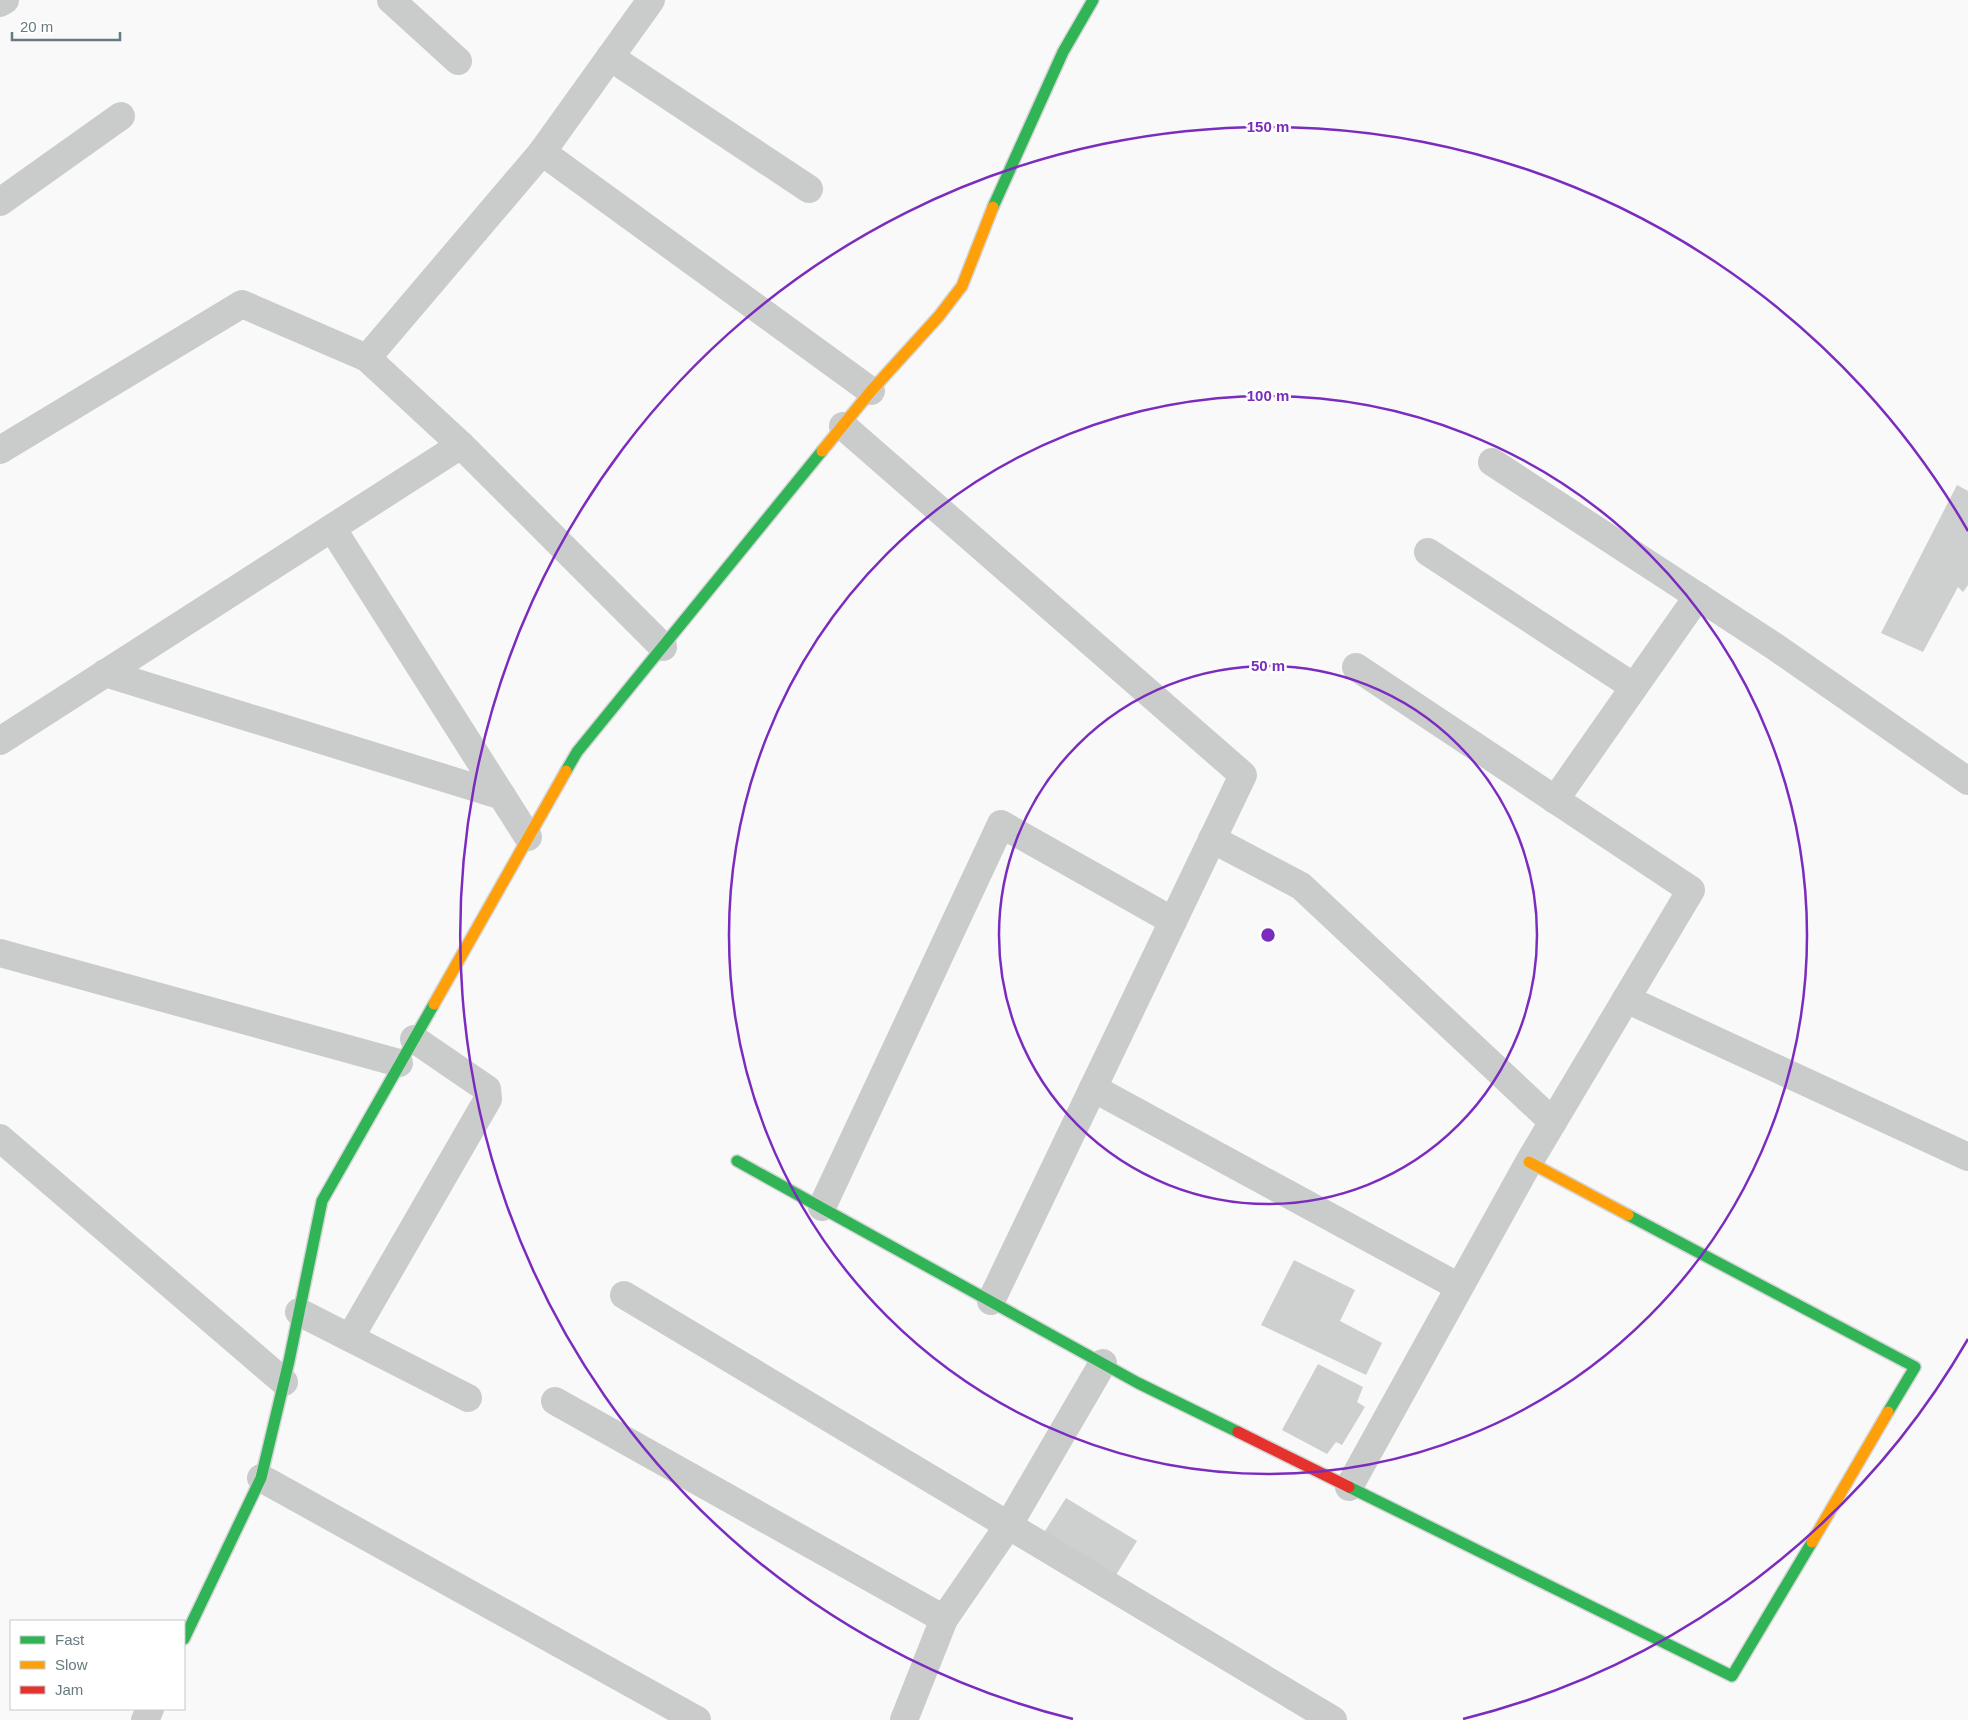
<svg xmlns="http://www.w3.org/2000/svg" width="1968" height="1720" viewBox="0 0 1968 1720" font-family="Helvetica,sans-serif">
<rect width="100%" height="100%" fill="#f9f9f9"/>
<g fill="#ced0d0">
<path d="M1957,485L1968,491V585L1963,592L1958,587L1923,652L1881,633Z"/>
<path d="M1294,1260L1355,1290L1340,1321L1382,1343L1366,1375L1261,1325Z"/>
<path d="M1318,1364L1363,1387L1357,1402L1365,1407L1342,1445L1336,1442L1327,1454L1282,1430Z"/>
<path d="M1066,1498L1137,1541L1111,1583L1040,1539Z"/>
</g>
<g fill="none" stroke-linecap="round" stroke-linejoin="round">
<g stroke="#d4d5d6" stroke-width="14">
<g id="fast">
<path d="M993,207L1063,52L1093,0"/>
<path d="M566,771L577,752L822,451"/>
<path d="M737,1161L1138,1383L1238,1432"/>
<path d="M1628,1215L1915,1367L1888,1412"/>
<path d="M1349,1487L1732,1676L1812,1542"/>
<path d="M184,1639L261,1478L289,1361L322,1201L434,1004"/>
</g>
</g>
<g stroke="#d4d5d6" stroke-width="14">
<g id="slow">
<path d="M822,451L871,391L939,316L962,286L993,207"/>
<path d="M434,1004L566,771"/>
<path d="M1529,1162L1628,1215"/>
<path d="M1812,1542L1888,1412"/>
</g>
</g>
<g stroke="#d4d5d6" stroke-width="14">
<path id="jam" d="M1238,1432L1349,1487"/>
</g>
<g stroke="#cacccc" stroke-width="28">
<path d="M391,0L458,61"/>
<path d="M651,0L542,152L367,358L461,445L663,647"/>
<path d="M0,3L5,0"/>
<path d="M610,57L809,189"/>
<path d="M542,152L871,391"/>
<path d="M0,202L121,116"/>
<path d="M843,426L1243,775L991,1301"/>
<path d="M0,450L242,304L367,358"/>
<path d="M1492,462L1774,646L1968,781"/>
<path d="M332,528L528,837"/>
<path d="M1428,552L1634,687"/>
<path d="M105,673L502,796"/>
<path d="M0,741L461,445"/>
<path d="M1555,800L1698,596"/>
<path d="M1212,839L1301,886L1553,1122"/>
<path d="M0,953L399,1063"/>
<path d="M1626,999L1968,1157"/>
<path d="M1093,1088L1459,1287"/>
<path d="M0,1138L284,1382"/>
<path d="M822,1207L1001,824L1173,921"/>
<path d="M624,1295L1333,1720"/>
<path d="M299,1312L468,1398"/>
<path d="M350,1338L488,1099L487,1089L414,1039"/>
<path d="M555,1401L944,1619"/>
<path d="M261,1478L697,1720"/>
<path d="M1349,1487L1529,1162L1691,890L1356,667"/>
<path d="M145,1720L150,1709"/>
<path d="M904,1720L944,1619L1008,1526L1103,1363"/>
</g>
<use href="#fast" stroke="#30b455" stroke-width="11"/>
<use href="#slow" stroke="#ff9f0a" stroke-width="11"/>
<use href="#jam" stroke="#e5322d" stroke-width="11"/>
</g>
<g fill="none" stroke="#7b2cbf" stroke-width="2.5">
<circle cx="1268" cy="935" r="269"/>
<circle cx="1268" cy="935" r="539"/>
<path d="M1968 1339A808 808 0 0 1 1463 1719M1073 1719A808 808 0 1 1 1968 531"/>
</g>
<circle cx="1268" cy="935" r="8" fill="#7b2cbf" stroke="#fff" stroke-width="2.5"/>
<g font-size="15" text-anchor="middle" font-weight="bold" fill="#7b2cbf" stroke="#fff" stroke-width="5" stroke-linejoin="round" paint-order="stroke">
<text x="1268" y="132">150 m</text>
<text x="1268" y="401">100 m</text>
<text x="1268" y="671">50 m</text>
</g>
<rect x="10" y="1620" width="175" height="90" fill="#ffffff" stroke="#c2cacc"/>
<rect x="20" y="1636" width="25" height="8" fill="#30b455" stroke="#c2cacc"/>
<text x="55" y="1645" font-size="15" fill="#667a80">Fast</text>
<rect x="20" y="1661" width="25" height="8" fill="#ff9f0a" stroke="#c2cacc"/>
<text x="55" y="1670" font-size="15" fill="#667a80">Slow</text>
<rect x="20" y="1686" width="25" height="8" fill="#e5322d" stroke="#c2cacc"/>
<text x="55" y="1695" font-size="15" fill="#667a80">Jam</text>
<path d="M12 32v8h108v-8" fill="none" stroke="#667a80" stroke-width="2.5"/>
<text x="20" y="32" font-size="15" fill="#667a80" stroke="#ffffff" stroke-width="4" paint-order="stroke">20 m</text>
</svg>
